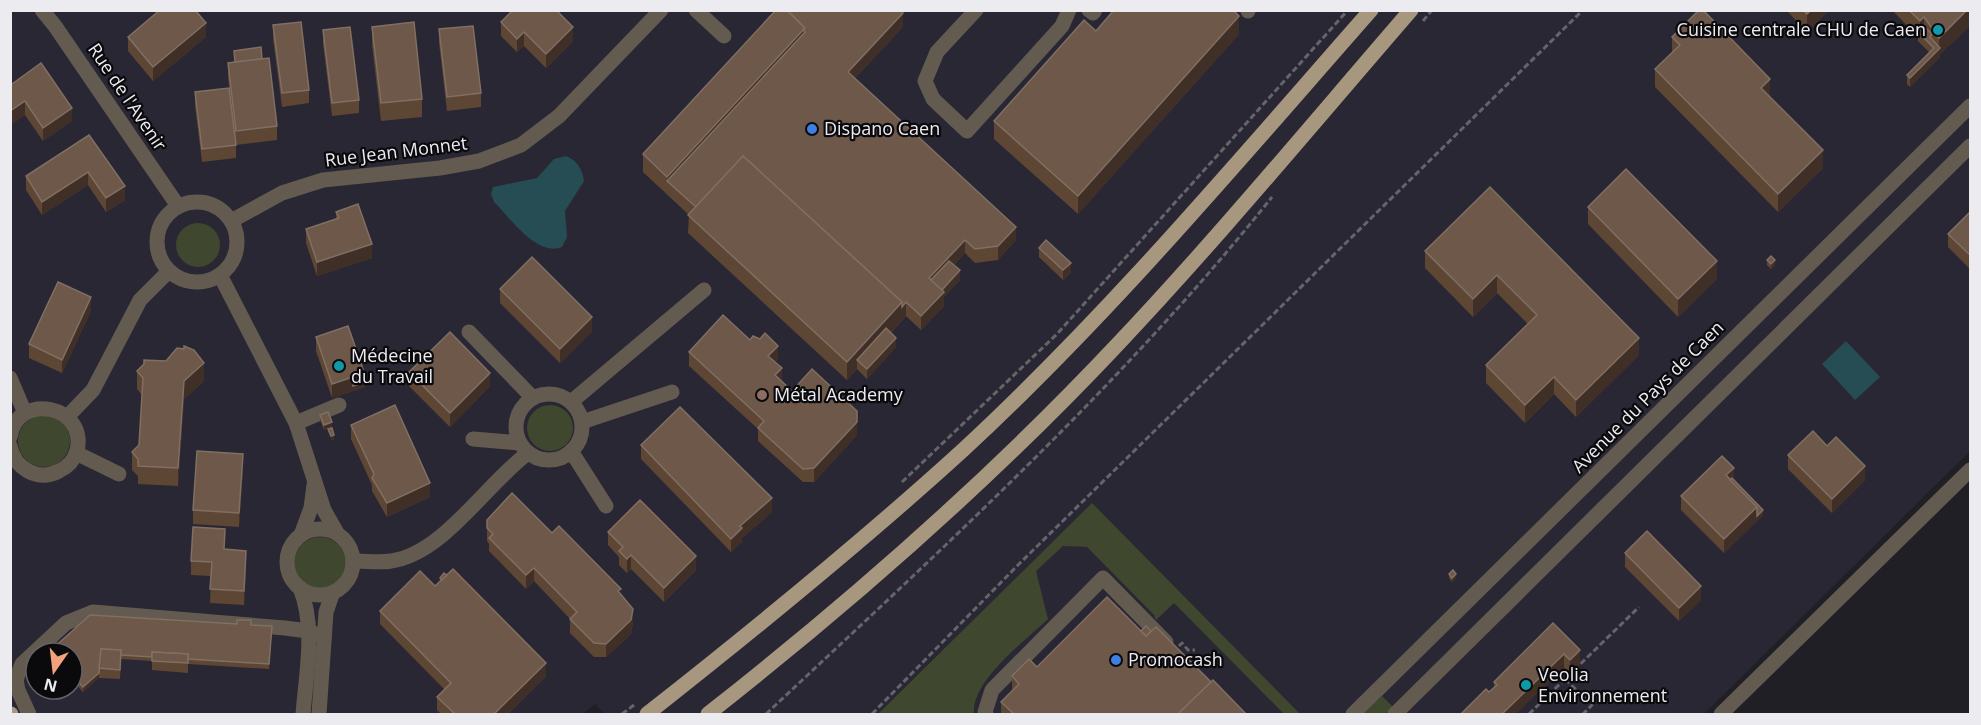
<svg xmlns="http://www.w3.org/2000/svg" width="1981" height="725" viewBox="0 0 1981 725" font-family="'Open Sans',sans-serif">
<rect width="100%" height="100%" fill="#201f26"/>
<path fill="#292734" fill-rule="evenodd" d="M10,11H1970V451L1704,714H605L595,704L583,714H12ZM36,653H72V689H36Z"/>
<g fill="#3f472e">
<circle cx="198" cy="245" r="22"/>
<circle cx="550" cy="428" r="23"/>
<circle cx="44" cy="441" r="26"/>
<path d="M1092,503L1300,714H1284L1174,603L1156,620L1154,615L1087,547L1063,546L1036,571L1048,619C1025,641 971,681 974,714H878Z"/>
<circle cx="320" cy="563" r="26"/>
<path d="M1382,696L1393,707L1386,714H1364Z"/>
</g>
<g fill="#264d54">
<path d="M566,156C578,161 582,169 584,181L565,211L567,237L562,247C537,257 511,219 494,202L491,194L493,187L537,178L554,159Z"/>
<path d="M1846,341L1880,377L1855,400L1822,364Z"/>
</g>
<g fill="none" stroke-linecap="round" stroke-linejoin="round">
<g stroke="#65646b" stroke-width="3" stroke-dasharray="6 3" stroke-linecap="butt">
<path d="M1423,21L1432,10"/>
<path d="M902,482L1057,334L1348,10"/>
<path d="M1179,646L1182,643L1188,650H1195"/>
<path d="M1565,679L1592,705L1583,714"/>
<path d="M622,714L634,705"/>
<path d="M766,714C942,549 1121,386 1272,197"/>
<path d="M872,714L1019,564L1583,10"/>
<path d="M1529,714L1639,607"/>
</g>
<g stroke="#635b50" stroke-width="15">
<path d="M42,10L55,26L178,206"/>
<path d="M696,10L724,36"/>
<path d="M976,10L937,52L925,81L933,99L967,131L1062,26L1069,10"/>
<path d="M1089,10L1093,13L1095,10"/>
<path d="M1248,10V11"/>
<circle cx="197" cy="242" r="40"/>
<path d="M231,221L282,193L323,180L440,168L479,161L521,145L559,116L661,10"/>
<path d="M220,275L296,423L324,510L337,533"/>
<path d="M469,332L533,398"/>
<path d="M10,378L25,413"/>
<circle cx="549" cy="427" r="33"/>
<path d="M571,402L704,290"/>
<path d="M67,417L93,390L140,300L169,271"/>
<path d="M582,422L672,392"/>
<path d="M296,423L339,405"/>
<path d="M10,437C17,391 88,405 77,451C74,460 68,467 59,471C38,482 15,469 10,446"/>
<path d="M473,439L520,443"/>
<path d="M571,451L606,506"/>
<path d="M76,453L119,474"/>
<circle cx="320" cy="562" r="33"/>
<path d="M301,535L311,508L314,485"/>
<path d="M353,561C366,561 379,563 391,561C443,554 486,484 528,453"/>
<path d="M300,588C316,627 306,674 303,714"/>
<path d="M29,714L18,690L16,680L22,664L66,623L93,612L285,628L308,631L324,637"/>
<path d="M319,714L326,612L333,592"/>
<path d="M986,714L985,712L992,690L1103,578L1166,642"/>
<path d="M1353,714L1970,106"/>
<path d="M1395,714L1970,146"/>
<path d="M1721,714L1970,470"/>
</g>
<g stroke="#a7977f" stroke-width="15">
<path d="M10,714H11"/>
<path d="M647,714C755,629 861,543 963,450C1109,315 1239,160 1371,10"/>
<path d="M708,714C852,601 991,479 1117,345C1219,237 1314,122 1411,10"/>
</g>
</g>
<g fill="#5e4635">
<path d="M1786,10H1829L1807,32Z"/>
<path d="M1892,10H1971V25L1940,54V57L1910,87L1907,84V75L1930,53L1918,41V37Z"/>
<path d="M501,22L573,41L546,68L524,46L517,52L501,36Z"/>
<path d="M273,25L309,90V103L282,107L273,39Z"/>
<path d="M372,27L422,99V117L381,121L372,45Z"/>
<path d="M903,27L855,78L1016,240L998,260L975,263L965,253L954,265L960,280L944,297V306L921,330L906,316L891,333L896,347L867,379L857,369L847,380L688,233L689,215L643,172V154Z"/>
<path d="M439,29L481,93V107L447,111L439,43Z"/>
<path d="M323,30L359,100V113L332,116L323,44Z"/>
<path d="M1239,34L1078,214L994,139V121Z"/>
<path d="M128,37H206L153,81L128,51Z"/>
<path d="M1672,37L1823,168L1778,212L1655,87V69L1672,53Z"/>
<path d="M234,51L262,59L277,126V140L236,145L228,77V63L234,62Z"/>
<path d="M10,81L12,84L72,121L43,141L25,115L10,125Z"/>
<path d="M195,92L236,145V158L202,162L195,106Z"/>
<path d="M89,135L125,200L106,212L88,185L42,215L26,190V176Z"/>
<path d="M1490,187L1639,355L1576,417L1554,394L1525,423L1486,383V365L1528,324L1497,293L1473,317L1425,268V251Z"/>
<path d="M1588,207L1717,279L1678,317L1588,224Z"/>
<path d="M1971,211V270L1948,247V234Z"/>
<path d="M336,212L372,258L317,276L306,243V229L336,219Z"/>
<path d="M1039,248L1071,272L1063,280L1039,257Z"/>
<path d="M1767,260L1775,265L1771,269L1767,265Z"/>
<path d="M500,289L592,331L560,363L500,303Z"/>
<path d="M91,311L62,373L29,358V344Z"/>
<path d="M316,337L363,378L365,387L332,398L316,351Z"/>
<path d="M750,340L778,359L775,362L782,381L792,391L857,435L814,482H803L758,441V429L689,366V352Z"/>
<path d="M137,371L204,381L184,399L178,486L138,484V476L132,470V452L139,445L142,395L137,389Z"/>
<path d="M409,372L490,386L450,427L409,386Z"/>
<path d="M320,415L332,427L324,430L320,420Z"/>
<path d="M351,425L430,497L387,517L372,491V485L351,439Z"/>
<path d="M641,445L772,512L742,538V542L731,552L641,459Z"/>
<path d="M1827,446L1865,480L1832,513L1788,469V455Z"/>
<path d="M243,468L239,527L193,524V510Z"/>
<path d="M1734,480L1763,515L1724,553L1681,510V496Z"/>
<path d="M487,520L552,533L621,594L633,622L631,634L606,657H594L570,633V619L534,581L526,589L489,551V544L487,541Z"/>
<path d="M608,532L696,570L664,602L631,569L627,573L619,565V557L608,545Z"/>
<path d="M225,549L246,564L244,605L210,603L211,576L191,575V561Z"/>
<path d="M1625,553L1701,600L1679,621L1625,567Z"/>
<path d="M1449,574L1456,578L1452,582L1449,578Z"/>
<path d="M440,578L546,676L508,714H441L437,710V697L444,689L380,624V611L434,585H437L440,582Z"/>
<path d="M1553,623L1580,664L1570,673L1564,668L1489,692L1494,688V682Z"/>
<path d="M251,625L272,626L269,669L188,664V673L152,670V661L121,659L120,679L99,678L83,692L72,680V653H50V651Z"/>
<path d="M1141,631H1151L1211,682L1246,714H1001V702L1013,691L1012,690V676Z"/>
</g>
<g fill="#3f2f27">
<path d="M1811,10H1829L1807,32V14Z"/>
<path d="M1967,10H1971V25L1940,54V57L1910,87V78L1939,49V38Z"/>
<path d="M903,13V27L848,85V72Z"/>
<path d="M1239,16V34L1078,214V196Z"/>
<path d="M1924,17V35L1920,33V21Z"/>
<path d="M206,23V37L153,81V67Z"/>
<path d="M573,27V41L546,68V54Z"/>
<path d="M805,28V46L667,181V177Z"/>
<path d="M524,32V46L517,52V39Z"/>
<path d="M1770,79V97L1761,88Z"/>
<path d="M25,101V115L10,125V111Z"/>
<path d="M72,108V121L43,141V128Z"/>
<path d="M1823,150V168L1778,212V194Z"/>
<path d="M88,172V185L42,215V202Z"/>
<path d="M125,186V200L106,212V198Z"/>
<path d="M1016,227V240L998,260V246Z"/>
<path d="M965,240V253L935,285L929,278Z"/>
<path d="M372,244V258L317,276V262Z"/>
<path d="M1775,260V265L1771,269V264Z"/>
<path d="M1717,261V279L1678,317V299Z"/>
<path d="M1071,263V272L1063,280V270Z"/>
<path d="M960,270V280L944,297V306L921,330V316L941,291Z"/>
<path d="M1497,275V293L1473,317V299Z"/>
<path d="M91,297V311L62,373V360Z"/>
<path d="M902,302H906V316L862,364L857,360V369L847,380V362Z"/>
<path d="M592,317V331L560,363V349Z"/>
<path d="M896,338V347L867,379V369Z"/>
<path d="M1639,338V355L1576,417V400Z"/>
<path d="M778,346V359L768,370V356Z"/>
<path d="M204,363V381L184,399L178,486V468L184,381Z"/>
<path d="M782,368V382L775,375Z"/>
<path d="M363,369V382H365V387L332,398V384L352,372Z"/>
<path d="M490,373V386L450,427V413Z"/>
<path d="M1554,377V394L1525,423V405Z"/>
<path d="M332,422V427L324,430V425Z"/>
<path d="M857,422V435L814,482V468Z"/>
<path d="M334,435V440L331,441V436Z"/>
<path d="M243,454V468L239,527V513Z"/>
<path d="M1865,466V480L1832,513V499Z"/>
<path d="M1734,468V481L1728,487L1726,475Z"/>
<path d="M430,483V497L387,517V503Z"/>
<path d="M772,498V512L742,538V542L731,552V539L740,526Z"/>
<path d="M1757,507L1763,510V515L1724,553V539Z"/>
<path d="M246,551V564L244,605V591Z"/>
<path d="M631,555V569L627,573V559Z"/>
<path d="M696,556V570L664,602V588Z"/>
<path d="M534,568V581L526,589V575Z"/>
<path d="M1456,574V578L1452,582V578Z"/>
<path d="M1701,586V600L1679,621V608Z"/>
<path d="M633,609V622L631,634L606,657V644Z"/>
<path d="M1580,650V664L1570,673V660Z"/>
<path d="M1564,654V668L1516,714H1502Z"/>
<path d="M546,663V676L508,714H494Z"/>
<path d="M99,673V678L83,692V687Z"/>
</g>
<g fill="#6d5849" stroke="#816f63" stroke-width="1.5">
<path d="M160,10H195L206,23L153,67L128,37Z"/>
<path d="M513,10H556L573,27L546,54L524,32L517,39L501,22Z"/>
<path d="M776,10H787L805,28L667,177L643,154Z"/>
<path d="M787,10H900L903,13L848,72L1016,227L998,246L975,249L965,240L929,278L944,292L921,316L906,302L902,307V302L743,156L696,207L667,181L805,32L803,30L805,28Z"/>
<path d="M1114,10H1233L1239,16L1078,196L994,121L1084,20L1096,31Z"/>
<path d="M1699,10H1703L1770,79L1761,88L1823,150L1778,194L1655,69L1680,45L1672,37Z"/>
<path d="M1803,10H1811L1807,14Z"/>
<path d="M1909,10H1967L1939,38L1924,17L1920,21Z"/>
<path d="M301,22L309,90L282,93L273,25Z"/>
<path d="M414,22L422,99L381,103L372,27Z"/>
<path d="M473,26L481,93L447,97L439,29Z"/>
<path d="M1924,26L1932,34L1930,37L1940,48L1910,78L1907,75L1934,48L1918,32Z"/>
<path d="M350,27L359,100L332,103L323,30Z"/>
<path d="M261,47L262,59L235,62L234,51Z"/>
<path d="M269,58L277,126L236,131L228,63Z"/>
<path d="M41,63L72,108L43,128L25,101L10,111V81L12,84Z"/>
<path d="M229,88L236,145L202,149L195,92Z"/>
<path d="M89,135L125,186L106,198L88,172L42,202L26,176Z"/>
<path d="M743,156L902,302L847,362L688,215Z"/>
<path d="M1626,169L1717,261L1678,299L1588,207Z"/>
<path d="M1490,187L1639,338L1576,400L1554,377L1525,405L1486,365L1537,315L1497,275L1473,299L1425,251Z"/>
<path d="M358,204L372,244L317,262L306,229L339,218L336,212Z"/>
<path d="M1971,211V256L1948,234Z"/>
<path d="M1046,240L1071,263L1063,270L1039,248Z"/>
<path d="M1771,256L1775,260L1771,264L1767,260Z"/>
<path d="M532,257L592,317L560,349L500,289Z"/>
<path d="M949,261L960,270L942,290L931,280Z"/>
<path d="M58,282L91,297L62,360L29,344Z"/>
<path d="M723,315L750,340L753,336L760,339L765,333L778,346L768,356L782,368L775,375L792,391L812,369L857,411V422L814,468L803,469L758,428L764,421L689,352Z"/>
<path d="M348,326L363,369L352,372L353,377L332,384L316,337Z"/>
<path d="M886,328L896,338L867,369L857,360Z"/>
<path d="M450,332L490,373L450,413L409,372Z"/>
<path d="M184,346L194,350L204,363L184,381L178,468L138,466V459L132,452L139,445L143,378L137,371L144,364V360L166,361L177,348L184,349Z"/>
<path d="M363,378L365,382L353,386V381Z"/>
<path d="M395,405L430,483L387,503L372,478L374,474L351,425Z"/>
<path d="M680,407L772,498L740,526L742,528L731,539L641,445Z"/>
<path d="M328,412L332,422L324,425L320,415Z"/>
<path d="M332,428L334,435L331,436L328,429Z"/>
<path d="M1813,431L1827,446L1836,437L1865,466L1832,499L1788,455Z"/>
<path d="M197,451L243,454L239,513L193,510Z"/>
<path d="M1722,456L1734,468L1726,475L1757,507L1724,539L1681,496Z"/>
<path d="M1732,478L1763,510L1757,516V507L1730,480Z"/>
<path d="M512,493L552,533L559,526L621,589L618,591L633,609L631,620L606,644L594,643L570,619L577,612L534,568L526,575L489,538L493,534L487,528V520Z"/>
<path d="M640,500L696,556L664,588L631,555L627,559L619,551L623,547L608,532Z"/>
<path d="M193,527L225,529L224,549L246,551L244,591L210,589L212,562L191,561Z"/>
<path d="M1647,531L1701,586L1679,608L1625,553Z"/>
<path d="M453,569L546,663L494,714H455L437,697L451,683L380,611L420,571L435,586Z"/>
<path d="M1453,570L1456,574L1452,578L1449,574Z"/>
<path d="M444,573L447,575L442,580L440,578Z"/>
<path d="M1107,597L1146,636L1156,627L1211,682L1178,714H1014L1001,702L1019,684L1012,676L1029,659L1037,667Z"/>
<path d="M90,615L237,624V620H251V625L272,626L269,664L188,659V654L152,652V657L121,655V650L101,649L99,673L83,687L72,675V653H52L50,651Z"/>
<path d="M1553,623L1580,650L1570,660L1564,654L1502,714H1461L1486,689L1489,692L1497,685L1494,682Z"/>
<path d="M1146,626L1151,631L1146,636L1141,631Z"/>
<path d="M101,649L121,650L120,670L99,668Z"/>
<path d="M152,652L188,654V663L152,661Z"/>
<path d="M1213,680L1246,714H1178Z"/>
</g>
<g fill="#0f9aa8" stroke="#0a090c" stroke-width="2">
<circle cx="1938" cy="30" r="6"/>
<circle cx="339" cy="366" r="6"/>
<circle cx="1526" cy="685" r="6"/>
</g>
<g fill="#3f7fe0" stroke="#0a090c" stroke-width="2">
<circle cx="812" cy="129" r="6"/>
<circle cx="1116" cy="660" r="6"/>
</g>
<circle fill="#8d6e63" stroke="#0a090c" stroke-width="2" cx="762" cy="395" r="6"/>
<g text-anchor="middle" stroke-width="4.5" stroke-linejoin="round" paint-order="stroke">
<g font-size="18" fill="#ecebf0" stroke="#0a090c" text-anchor="start">
<text x="1926" y="36" text-anchor="end">Cuisine centrale CHU de Caen</text>
<text x="824" y="135">Dispano Caen</text>
<text x="351" y="362">Médecine<tspan x="351" dy="21">du Travail</tspan></text>
<text x="774" y="401">Métal Academy</text>
<text x="1128" y="666">Promocash</text>
<text x="1538" y="681">Veolia<tspan x="1538" dy="21">Environnement</tspan></text>
</g>
<g font-size="18" fill="#ecebf0" stroke="#0a090c">
<text transform="translate(127 97) rotate(56)" y="6">Rue de l'Avenir</text>
<text transform="translate(396 152) rotate(-7)" y="6">Rue Jean Monnet</text>
<text transform="translate(1648 397) rotate(-45)" y="6">Avenue du Pays de Caen</text>
</g>
</g>
<rect width="1981" height="725" fill="none" stroke="#ecebf0" stroke-width="24"/>
<g transform="translate(54 671) rotate(194)"><circle r="28" fill="#0a090c" stroke="#646367" stroke-width="1.5"/>
<path d="M0-4.5L10 22L0 15L-10 22Z" fill="#f1a17c"/>
<text y="-9" font-size="16" font-weight="bold" text-anchor="middle" fill="#ecebf0">N</text>
</g>
</svg>
